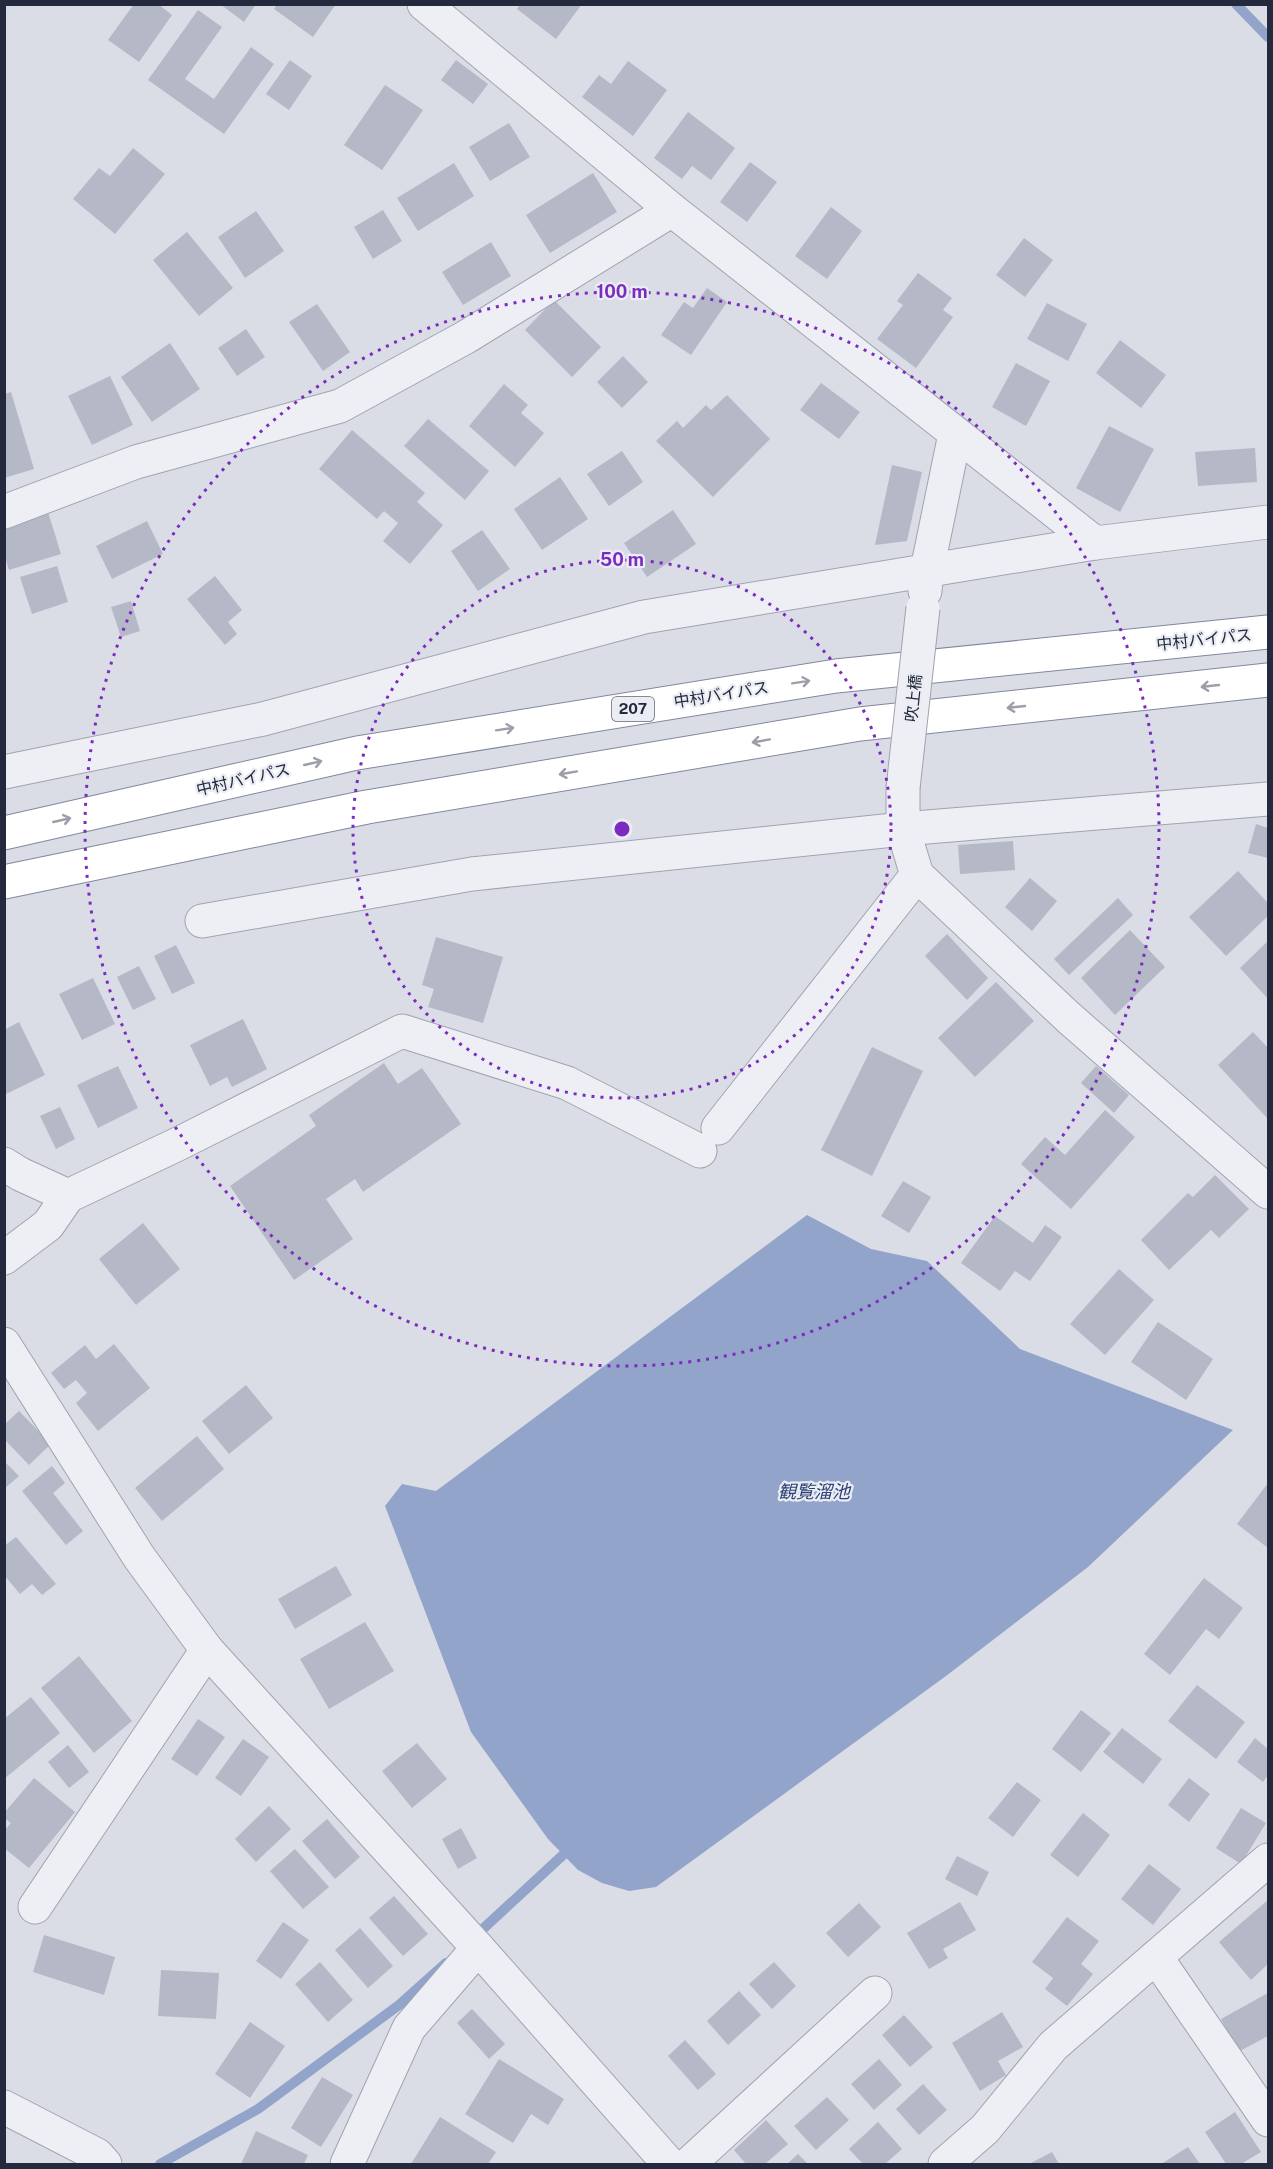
<svg xmlns="http://www.w3.org/2000/svg" width="1273" height="2169" viewBox="0 0 1273 2169" font-family="'Public Sans','Noto Sans JP',sans-serif">
<rect width="100%" height="100%" fill="#dbdde6"/>
<path fill="#92a4ca" d="M807,1215L871,1249L927,1261L1020,1349L1233,1430L1088,1567L946,1676L656,1887L629,1891L602,1883L578,1870L548,1839L471,1732L385,1506L402,1484L436,1491Z"/>
<g fill="none" stroke-linecap="round" stroke-linejoin="round">
<g stroke="#92a4ca" stroke-width="10">
<path d="M1236,4L1268,37"/>
<path d="M473,1938L563,1855"/>
<path d="M160,2164L258,2109L399,2005L446,1963"/>
</g>
</g>
<g fill="#b5b8c6">
<path d="M134,4H158L172,15L139,62L108,40Z"/>
<path d="M220,4H256L244,22Z"/>
<path d="M277,4H336L313,37L274,9Z"/>
<path d="M520,4H582L556,39L517,9Z"/>
<path d="M198,10L222,27L185,79L214,99L251,47L274,64L224,134L148,80Z"/>
<path d="M290,60L312,76L289,110L266,94Z"/>
<path d="M456,60L488,84L473,104L441,80Z"/>
<path d="M628,61L667,90L633,136L582,97L599,75L611,84Z"/>
<path d="M385,85L423,110L382,170L344,145Z"/>
<path d="M688,112L735,148L711,180L692,166L682,179L654,158Z"/>
<path d="M509,123L530,157L490,181L469,147Z"/>
<path d="M133,148L165,174L115,234L73,199L99,168L110,176Z"/>
<path d="M750,162L777,182L747,222L720,202Z"/>
<path d="M454,163L474,196L418,231L397,198Z"/>
<path d="M593,173L617,212L550,253L526,215Z"/>
<path d="M831,207L862,231L827,279L795,256Z"/>
<path d="M383,210L402,241L373,259L354,227Z"/>
<path d="M256,211L284,251L245,278L218,237Z"/>
<path d="M187,232L233,288L199,316L153,260Z"/>
<path d="M1024,238L1053,260L1025,297L996,275Z"/>
<path d="M491,242L511,276L463,305L442,272Z"/>
<path d="M918,273L952,298L943,310L953,317L916,368L877,339L903,305L897,301Z"/>
<path d="M707,288L727,302L691,355L661,335L684,302L693,308Z"/>
<path d="M554,300L601,347L572,377L525,330Z"/>
<path d="M1047,303L1087,324L1068,361L1027,339Z"/>
<path d="M317,304L350,352L323,371L289,322Z"/>
<path d="M246,329L265,357L237,376L218,348Z"/>
<path d="M1120,340L1166,375L1141,408L1096,373Z"/>
<path d="M170,343L200,389L152,422L121,377Z"/>
<path d="M623,356L648,382L622,408L597,382Z"/>
<path d="M1016,363L1050,381L1026,426L992,407Z"/>
<path d="M110,376L133,425L92,445L68,396Z"/>
<path d="M821,383L860,412L839,439L800,410Z"/>
<path d="M504,384L528,405L521,413L544,433L515,467L469,426Z"/>
<path d="M11,392L34,469L4,478V394Z"/>
<path d="M727,395L770,439L713,497L656,441L677,421L683,428L706,405L711,410Z"/>
<path d="M428,419L489,471L465,500L404,446Z"/>
<path d="M1109,426L1154,449L1120,512L1076,488Z"/>
<path d="M352,430L425,493L417,502L443,525L410,564L383,541L398,523L384,511L377,519L319,469Z"/>
<path d="M1255,448L1257,482L1198,486L1195,452Z"/>
<path d="M622,451L643,482L609,506L587,474Z"/>
<path d="M892,465L922,472L907,541L875,545Z"/>
<path d="M560,477L588,519L542,550L514,509Z"/>
<path d="M673,510L696,544L647,577L624,543Z"/>
<path d="M48,512L61,554L9,570L4,554V525Z"/>
<path d="M147,521L163,554L112,579L96,546Z"/>
<path d="M482,530L510,569L478,591L451,551Z"/>
<path d="M57,566L68,602L32,614L20,577Z"/>
<path d="M215,576L242,610L228,622L237,634L225,645L187,599Z"/>
<path d="M131,601L140,631L121,637L111,607Z"/>
<path d="M1256,824L1268,828V858L1248,853Z"/>
<path d="M1013,841L1015,870L960,874L958,845Z"/>
<path d="M1238,871L1268,903V916L1226,956L1189,917Z"/>
<path d="M1030,878L1057,901L1032,931L1005,907Z"/>
<path d="M1118,898L1133,915L1069,975L1054,959Z"/>
<path d="M1130,930L1165,967L1115,1015L1081,978Z"/>
<path d="M947,934L988,978L967,1000L925,956Z"/>
<path d="M436,937L503,957L483,1023L428,1007L434,989L422,985Z"/>
<path d="M1268,941V999L1240,968Z"/>
<path d="M176,945L195,983L172,994L154,956Z"/>
<path d="M139,966L156,999L133,1010L117,977Z"/>
<path d="M93,978L115,1024L82,1040L59,994Z"/>
<path d="M996,982L1034,1021L975,1077L938,1038Z"/>
<path d="M243,1019L267,1069L232,1087L227,1077L210,1086L190,1045Z"/>
<path d="M19,1022L45,1075L4,1095V1030Z"/>
<path d="M1253,1032L1268,1048V1119L1218,1065Z"/>
<path d="M872,1047L923,1071L872,1176L821,1150Z"/>
<path d="M384,1063L398,1084L422,1068L461,1124L363,1192L355,1179L326,1199L353,1239L294,1280L230,1186L316,1126L309,1115Z"/>
<path d="M118,1066L138,1108L98,1128L77,1085Z"/>
<path d="M1096,1066L1129,1095L1114,1113L1081,1083Z"/>
<path d="M60,1107L75,1139L56,1149L40,1116Z"/>
<path d="M1105,1110L1135,1137L1071,1209L1021,1164L1045,1137L1065,1155Z"/>
<path d="M1215,1175L1249,1209L1219,1238L1211,1230L1169,1270L1141,1240L1188,1193L1193,1197Z"/>
<path d="M903,1181L931,1197L909,1233L881,1216Z"/>
<path d="M995,1216L1033,1243L1045,1225L1062,1237L1030,1281L1015,1271L1000,1291L961,1263Z"/>
<path d="M143,1223L180,1269L136,1305L99,1259Z"/>
<path d="M1119,1269L1154,1300L1105,1355L1070,1324Z"/>
<path d="M1158,1322L1213,1359L1186,1400L1131,1362Z"/>
<path d="M114,1344L150,1388L98,1431L76,1403L87,1393L76,1380L64,1389L51,1373L85,1345L96,1359Z"/>
<path d="M246,1385L273,1418L229,1454L202,1421Z"/>
<path d="M19,1411L51,1444L29,1465L4,1439V1425Z"/>
<path d="M197,1436L224,1469L162,1521L135,1488Z"/>
<path d="M4,1461L19,1476L4,1489Z"/>
<path d="M52,1466L65,1483L53,1493L83,1531L66,1545L22,1491Z"/>
<path d="M1268,1483V1548L1237,1524Z"/>
<path d="M16,1537L56,1584L42,1595L32,1584L20,1594L4,1575V1546Z"/>
<path d="M336,1566L352,1595L295,1629L278,1599Z"/>
<path d="M1204,1578L1243,1608L1219,1639L1206,1629L1170,1675L1144,1654Z"/>
<path d="M365,1622L394,1671L329,1709L300,1659Z"/>
<path d="M79,1656L132,1721L94,1753L41,1688Z"/>
<path d="M1197,1685L1245,1722L1216,1759L1168,1721Z"/>
<path d="M31,1697L60,1733L4,1779V1719Z"/>
<path d="M1081,1710L1111,1733L1081,1772L1052,1749Z"/>
<path d="M198,1719L225,1737L197,1776L171,1759Z"/>
<path d="M1122,1728L1162,1759L1143,1784L1103,1752Z"/>
<path d="M1255,1738L1268,1749V1775L1263,1782L1237,1762Z"/>
<path d="M243,1739L269,1757L241,1796L215,1778Z"/>
<path d="M417,1743L447,1779L412,1808L382,1771Z"/>
<path d="M68,1745L89,1772L69,1788L48,1762Z"/>
<path d="M34,1778L75,1812L29,1868L4,1848V1831L11,1823L4,1818V1813Z"/>
<path d="M1189,1778L1210,1794L1189,1822L1168,1805Z"/>
<path d="M1017,1782L1041,1800L1013,1837L988,1818Z"/>
<path d="M269,1806L291,1829L256,1862L235,1839Z"/>
<path d="M1241,1808L1266,1823L1241,1864L1216,1848Z"/>
<path d="M1083,1813L1110,1835L1078,1877L1050,1855Z"/>
<path d="M327,1819L360,1857L335,1879L302,1841Z"/>
<path d="M461,1828L477,1858L458,1869L442,1839Z"/>
<path d="M295,1849L329,1887L303,1909L270,1871Z"/>
<path d="M957,1856L989,1872L977,1896L945,1879Z"/>
<path d="M1149,1864L1181,1889L1153,1925L1121,1899Z"/>
<path d="M394,1896L428,1934L403,1956L369,1918Z"/>
<path d="M1268,1900V1964L1251,1980L1219,1942Z"/>
<path d="M960,1902L976,1930L943,1949L948,1958L929,1969L907,1933Z"/>
<path d="M859,1903L881,1927L848,1957L826,1933Z"/>
<path d="M1067,1917L1099,1941L1081,1964L1093,1974L1067,2006L1045,1989L1053,1978L1032,1962Z"/>
<path d="M283,1922L309,1940L281,1979L256,1961Z"/>
<path d="M360,1928L393,1966L368,1988L335,1950Z"/>
<path d="M44,1935L115,1957L104,1995L33,1972Z"/>
<path d="M320,1962L353,2000L328,2022L295,1984Z"/>
<path d="M774,1962L796,1986L772,2009L749,1984Z"/>
<path d="M161,1970L219,1973L216,2019L158,2016Z"/>
<path d="M739,1991L761,2015L728,2045L707,2021Z"/>
<path d="M1268,1993V2036L1238,2052L1221,2019Z"/>
<path d="M472,2009L505,2044L489,2059L457,2023Z"/>
<path d="M1002,2012L1023,2047L998,2061L1006,2075L980,2091L952,2043Z"/>
<path d="M904,2015L933,2047L910,2067L882,2035Z"/>
<path d="M250,2022L285,2046L250,2098L215,2074Z"/>
<path d="M685,2040L716,2074L698,2090L668,2056Z"/>
<path d="M499,2059L564,2099L548,2125L531,2114L513,2143L465,2114Z"/>
<path d="M879,2059L902,2085L874,2110L851,2084Z"/>
<path d="M322,2077L353,2095L321,2147L291,2128Z"/>
<path d="M923,2084L947,2110L919,2135L896,2109Z"/>
<path d="M827,2097L849,2120L816,2150L794,2126Z"/>
<path d="M1235,2112L1261,2152L1241,2164H1226L1205,2132Z"/>
<path d="M440,2117L496,2152L488,2164H411Z"/>
<path d="M766,2120L788,2144L765,2164H746L734,2150Z"/>
<path d="M878,2122L902,2149L885,2164H863L849,2149Z"/>
<path d="M256,2131L308,2155L304,2164H241Z"/>
<path d="M1188,2147L1200,2164H1161Z"/>
<path d="M1052,2152L1059,2164H1029Z"/>
<path d="M798,2154L808,2164H787Z"/>
</g>
<g fill="none" stroke-linecap="round" stroke-linejoin="round">
<g stroke="#a0a3b0" stroke-width="35">
<g id="minor">
<path d="M424,4L672,210L1095,543"/>
<path d="M4,512L136,462L340,406L466,337L672,210"/>
<path d="M925,591L927,570L955,434"/>
<path d="M4,772L263,719L644,617L1095,543L1268,522"/>
<path d="M903,788V829L917,875L1068,1017L1268,1192"/>
<path d="M202,921L472,874L903,829L1268,799"/>
<path d="M718,1128L917,875"/>
<path d="M4,1164L20,1174L68,1196"/>
<path d="M4,1258L48,1225L68,1196L176,1145L402,1031L567,1083L700,1151"/>
<path d="M4,1344L139,1557L207,1650L478,1948L669,2164"/>
<path d="M35,1907L207,1650"/>
<path d="M1156,1957L1268,2120"/>
<path d="M4,2107L97,2155L105,2164"/>
<path d="M347,2164L409,2028L478,1948"/>
<path d="M689,2164L875,1993"/>
<path d="M945,2164L985,2129L1053,2046L1268,1860"/>
</g>
</g>
<g stroke="#81889e" stroke-width="35">
<g id="trunk">
<path d="M4,833L357,753L836,676L1268,632"/>
<path d="M4,882L367,807L860,724L1268,680"/>
</g>
</g>
<use href="#minor" stroke="#eeeff5" stroke-width="33"/>
<use href="#trunk" stroke="#fff" stroke-width="33"/>
<g stroke="#a0a3b0" stroke-width="35" stroke-linecap="butt">
<path id="minor-bridge" d="M903,788L923,608"/>
</g>
<use href="#minor-bridge" stroke="#eeeff5" stroke-width="33"/>
</g>
<defs><path id="oneway-shaft" d="M-6 0H5M1.5-3L5.5 0L1.5 3" fill="none" stroke-width="1.6" stroke-linecap="round" stroke-linejoin="round" transform="scale(1.5)"/></defs>
<g stroke="#9c9fa8">
<use href="#oneway-shaft" transform="translate(801 682) rotate(-9)"/>
<use href="#oneway-shaft" transform="translate(1210 686) rotate(174)"/>
<use href="#oneway-shaft" transform="translate(1016 707) rotate(174)"/>
<use href="#oneway-shaft" transform="translate(505 729) rotate(-9)"/>
<use href="#oneway-shaft" transform="translate(761 741) rotate(170)"/>
<use href="#oneway-shaft" transform="translate(313 763) rotate(-13)"/>
<use href="#oneway-shaft" transform="translate(568 773) rotate(170)"/>
<use href="#oneway-shaft" transform="translate(62 820) rotate(-13)"/>
</g>
<g fill="none" stroke="#7b2cbf" stroke-width="3" stroke-dasharray="3 6">
<circle cx="622" cy="829" r="269"/>
<circle cx="622" cy="829" r="537"/>
</g>
<g text-anchor="middle" stroke-width="4.5" stroke-linejoin="round" paint-order="stroke">
<rect fill="#eaedf4" stroke="#5f6474" stroke-width="1.5" x="612" y="697" width="42" height="24" rx="4.5"/>
<g font-size="15" font-weight="bold" fill="#24293d">
<text x="633" y="714">207</text>
</g>
<g font-size="16" fill="#24293d" stroke="#eaedf4">
<text transform="translate(1204 639) rotate(-6)" y="6">中村バイパス</text>
<text transform="translate(721 694) rotate(-9)" y="6">中村バイパス</text>
<text transform="translate(913 698) rotate(-84)" y="6">吹上橋</text>
<text transform="translate(243 779) rotate(-13)" y="6">中村バイパス</text>
</g>
<g font-size="18" font-style="italic" fill="#2c4073" stroke="#eaedf4">
<text x="814" y="1498">観覧溜池</text>
</g>
</g>
<circle cx="622" cy="829" r="9" fill="#7b2cbf" stroke="#eaedf4" stroke-width="3"/>
<g font-size="18" text-anchor="middle" font-weight="bold" fill="#7b2cbf" stroke="#eaedf4" stroke-width="4.5" stroke-linejoin="round" paint-order="stroke">
<text x="622" y="298">100 m</text>
<text x="622" y="566">50 m</text>
</g>
<rect width="1273" height="2169" fill="none" stroke="#24293d" stroke-width="12"/>
</svg>
